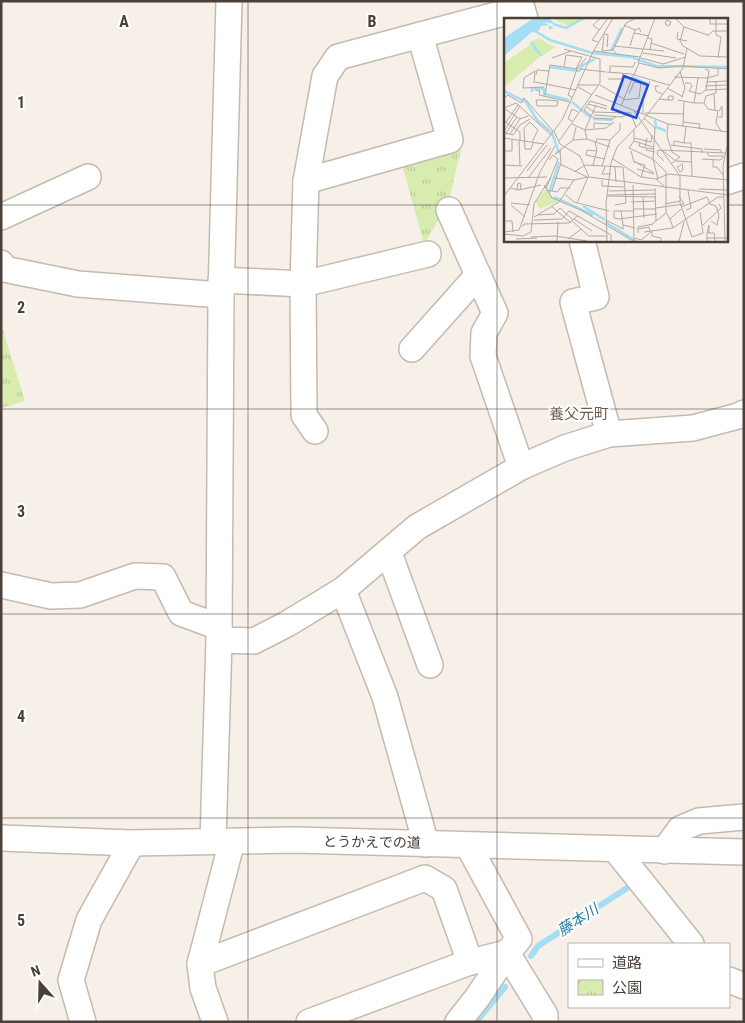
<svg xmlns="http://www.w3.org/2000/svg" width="745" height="1023" viewBox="0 0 745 1023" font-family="'Roboto Condensed','Noto Sans JP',sans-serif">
<defs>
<pattern id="park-tufts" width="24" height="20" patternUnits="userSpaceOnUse" patternTransform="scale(1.25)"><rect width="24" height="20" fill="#d8ecb0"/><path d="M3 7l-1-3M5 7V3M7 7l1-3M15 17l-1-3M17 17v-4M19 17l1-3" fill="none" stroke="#bbcb98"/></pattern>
</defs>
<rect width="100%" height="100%" fill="#f6f0e9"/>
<g fill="url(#park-tufts)">
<path d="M448,146L461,150L448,204L424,244L401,161Z"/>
<path d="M1,324L25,401L1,408Z"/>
</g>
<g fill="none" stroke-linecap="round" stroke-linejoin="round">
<g stroke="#a3def5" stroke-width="6">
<path d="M531,956L538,946L627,888"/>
<path d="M476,1022L505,987"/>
</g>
<g stroke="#c5baae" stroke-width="28">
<g id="minor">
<path d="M306,181L450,140L420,35"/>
<path d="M726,182L744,176"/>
<path d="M449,210L495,313L484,333L483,356L521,467"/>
<path d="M1,217L88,177"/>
<path d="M582,240L596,297L573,302L609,434"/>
<path d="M1,263L4,269L78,284L221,295"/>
<path d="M221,280L303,284L428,254"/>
<path d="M412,349L478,275"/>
<path d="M315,431L304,415L303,284L306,181L325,76L338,57L522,8L525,19"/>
<path d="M389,553L430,665"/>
<path d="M1,585L51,596L80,595L135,576L163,577L181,613L219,627"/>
<path d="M343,590L385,697L426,844"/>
<path d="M219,640L254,641L287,624L343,590L417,527L521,467L565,448L609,434L693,428L738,416L744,413"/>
<path d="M1,838L132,843L295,840L744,852"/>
<path d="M213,841L219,640L221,295L229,1"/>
<path d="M468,845L519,939L507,953L545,1015V1022"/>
<path d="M615,849L691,944"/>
<path d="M664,851L680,829L699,821L744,817"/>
<path d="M200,964L425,878L444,889L470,962"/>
<path d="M729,980L744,986"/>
<path d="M83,1022L71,980L89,920L132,843"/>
<path d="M215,1022L203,988L200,964L232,841"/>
<path d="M309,1022L470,962L507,953"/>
<path d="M458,1022L477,998L507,953"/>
</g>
</g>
<use href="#minor" stroke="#fff" stroke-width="25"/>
</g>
<path fill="none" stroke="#4a4037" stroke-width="1" stroke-opacity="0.55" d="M248,1V1022M497,1V1022M1,205H505M726,205H744M1,409H744M1,614H744M1,818H744"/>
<g text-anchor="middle" stroke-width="4" stroke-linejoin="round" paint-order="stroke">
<g font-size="14" fill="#4a4037" stroke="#fff">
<text transform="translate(372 842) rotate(1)" y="5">とうかえでの道</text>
</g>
<g font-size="15" fill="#6e5d4d" stroke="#fff">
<text x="579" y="419">養父元町</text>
</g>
<g font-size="15" font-style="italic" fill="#257ea4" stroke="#fff">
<text transform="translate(578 920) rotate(-33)" y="5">藤本川</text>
</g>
</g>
<g transform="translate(504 18)">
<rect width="224" height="224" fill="#f6f0e9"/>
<path d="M53,0H79L65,8L52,3ZM27,26L36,39L0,69V45Z" fill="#d8ecb0"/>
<path d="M35,20L46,27L52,29L38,38L28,23ZM41,172L54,184L35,191L32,183Z" fill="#d8ecb0"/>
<path d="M30,0H44L53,7L42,4L39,6L42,5L49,10V11H45V7L37,8L33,15L28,14L0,38V20Z" fill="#a3def5"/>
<path fill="none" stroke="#a3def5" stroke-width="2.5" d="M49,6L62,10L80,0M31,13L46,22L88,35L127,39L152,48L224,49M27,24L37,38M107,33L118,10M45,49L75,53L79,47L91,41M130,60L144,66M0,73L22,84L33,102L48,115L55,135M28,74V70L40,71V76L65,82M68,84L86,99M89,101L109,102M151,102L152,109L162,113M45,175L55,144M50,179L89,197M79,188L101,202M101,204L132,223"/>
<path fill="none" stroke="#b1aaa2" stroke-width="1" d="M171,0L180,9L204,17M206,0V6H224M212,0V17L217,19L214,40M163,2L167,4L165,8L161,6ZM120,7L131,12L135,10L137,14M180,9L176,23L179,28L196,38L224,39M95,12L89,7L97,0M174,14L173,21L183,23M130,15L145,18M100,16L104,17L103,29M203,18L209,13H224M144,20L148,21L146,32M94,24L88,22L104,0M147,25L180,36M110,28L139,31M126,28L131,12M140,31L160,33M109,32L122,5L132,0M89,33L136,39M98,33L109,32L114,37M98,34L100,18M139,35L172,40M48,40L67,33M137,40L159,46L182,39M134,45L151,0M60,49L62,37L78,39L72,51M76,51L102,54M201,51L205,53L202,72M176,53L181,70L178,79M103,54L127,56L165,67M106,55V48L129,49L131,44M32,57L33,52L45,53M130,57L135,45L155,50L177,48L224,51M170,59L203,60L214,57V51M104,61H118L119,56M31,64L72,72M202,64L224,63M30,65L31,53L20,60L19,70L40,69M181,65H186L188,68L185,73L196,76L202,72L224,71M74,67H95M96,67L120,81M155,68H151L152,73L158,76M201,68L224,67M74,69L88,77M163,70L179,79M31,72L36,73L35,77L66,84M125,76L130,64L137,65L135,79M210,76L211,92M41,77L46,47L73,51L82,40M91,77L164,106L224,114M68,79L64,77L73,51M0,80L4,77L17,85L20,80L49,113M155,81L164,82H169V78H165L164,82M32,82H44L54,83L53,88H33ZM120,82L136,80M174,82L190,85L194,60M190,85H200L204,91L214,93L212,105L217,113M200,85L202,78L212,75V64M84,86L103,91M103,88L86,83L80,92L90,100L108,101L112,99M117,88L130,56M83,89L90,94L125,95M0,90L12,85L47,117M1,91L16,101M130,93L176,158V185L188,219L199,215L196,194M126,94L132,109M139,95V80L146,63M141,95L180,96M90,97L118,99L125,95M214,99H218V88L215,93M140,100L151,110L149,141L162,154V194L166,201M0,103L16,114V123M68,103L64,101L68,91L74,94M2,104L14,87M179,104L196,106L195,111M68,106L81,112L102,110L110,104M164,106L163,118L168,134L176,139L167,146M72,109L69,122L83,121L106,129M179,109L180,83M182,109L180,125H187L188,158M90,110V105L107,106M130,112V123L125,130L149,141L154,161M0,113L16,88M50,113L56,126L76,138L85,159L224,177M0,115L6,116L16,101L24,98M2,115L13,99M6,116L9,117L16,107L26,101M0,120L40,126M130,120L147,124L148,117M83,121L81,112L92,87M106,122L116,112V105M15,123L16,148M55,123L96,65V41L60,31M130,123L149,129M28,124L34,112L26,104L20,110L21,131H27L29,125M92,124L93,121L106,122L98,148M136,125L135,128L141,130L143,120M167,127L198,131V135M170,128V123L180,125M150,131L143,130L142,132L151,134M200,131L217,132V135M57,132L51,136L69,122M158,132L221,135M0,133H8V122M93,133L83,132L82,137L101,141M127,133L130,144L141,147L137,159M159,133L172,143L188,144M159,133L154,132L153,136L160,143M203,135L205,138H220M109,141L137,159L152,161L160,168M198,141L216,142L220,139M209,142V149H213L219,157M130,143L150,155M56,146L83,159M0,147L18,148M89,147L93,132L91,124M177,147L173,149L176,154L179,152L178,145M101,149L98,156H107M111,149L112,164M133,151L150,156M23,153L43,127M70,154L81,147L118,149M0,160L43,159M24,160L47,130M50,160L70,162L84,159M152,161L165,156L224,162M98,162V168L120,169M40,167L48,180L77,192L129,223M129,167L130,223M6,170L15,172L37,167M151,170L152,203L162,195M13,171L14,165L17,166L16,172M42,171L54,141L49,137L45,142M195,171L224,172M42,172L53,174L56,170H66M48,173L57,145L56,132M105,173L151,172M62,177L70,184L105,193M104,177L151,176M0,178L58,102L89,34L109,0M103,178L152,179M139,179L140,200M127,184L152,183M7,185L26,187M73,185L84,159M161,186L176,183M7,187L21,199M111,187L122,185L119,149M47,188L67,205M177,189L203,179L206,186L212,188L215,197L213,207L207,203M152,190L180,186L175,178M129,191H152M182,192L187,190L184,172M110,193V200L115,201L153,196M110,193H129M117,193L119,207L131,210M34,197L50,196L56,190L69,202M30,199L55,184L70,162M70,201L88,213M30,202L58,201L65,193L107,217V223M102,202L119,211V207M0,203H8L9,214M68,203L85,218H103M199,207L217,190L215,186M18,209L20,206L65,205L73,198M169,210L166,201L177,191M134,211L145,209L146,213M148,213V218L157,220V223M0,214L15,212L36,154L51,128M140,214L169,210L214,179H220M134,215V209L149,206L152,202M203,215L205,207V215M0,216L19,218L27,214L30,186L47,159M27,219L51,218L83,223M131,220L137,222L147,214M203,220H224M12,221L33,220M64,221L77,211M53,223L54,204M103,223L102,185L107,145L113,129L139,102L179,50L183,30M175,223L180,204M203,223V215H210L211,223M221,223L219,148L224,124"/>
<path fill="#1d4ed8" fill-opacity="0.15" stroke="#1d4ed8" stroke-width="2.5" d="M120,58L144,67L132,100L108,91Z"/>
<rect width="224" height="224" fill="none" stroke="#4a4037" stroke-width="2.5"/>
</g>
<g font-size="16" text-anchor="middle" font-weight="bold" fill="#4a4037" stroke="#fff" stroke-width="4" stroke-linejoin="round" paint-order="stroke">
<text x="124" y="27">A</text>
<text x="372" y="27">B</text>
<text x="21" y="108">1</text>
<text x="21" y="313">2</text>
<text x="21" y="517">3</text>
<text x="21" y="722">4</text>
<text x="21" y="926">5</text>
</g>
<rect width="745" height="1023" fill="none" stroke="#4a4037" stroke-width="5"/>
<rect x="568" y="943" width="162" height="65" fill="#ffffff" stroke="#b7b3af"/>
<rect x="578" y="959" width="25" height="8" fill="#ffffff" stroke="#b7b3af"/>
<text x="612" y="968" font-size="15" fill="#4a4037">道路</text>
<rect x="578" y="980" width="25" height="15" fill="url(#park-tufts)" stroke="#b7b3af"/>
<text x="612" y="993" font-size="15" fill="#4a4037">公園</text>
<g transform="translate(40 983) rotate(340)" stroke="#ffffff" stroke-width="4" paint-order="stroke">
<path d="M0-4L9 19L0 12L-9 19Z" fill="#4a4037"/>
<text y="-8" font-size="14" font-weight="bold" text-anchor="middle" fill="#4a4037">N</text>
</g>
</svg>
